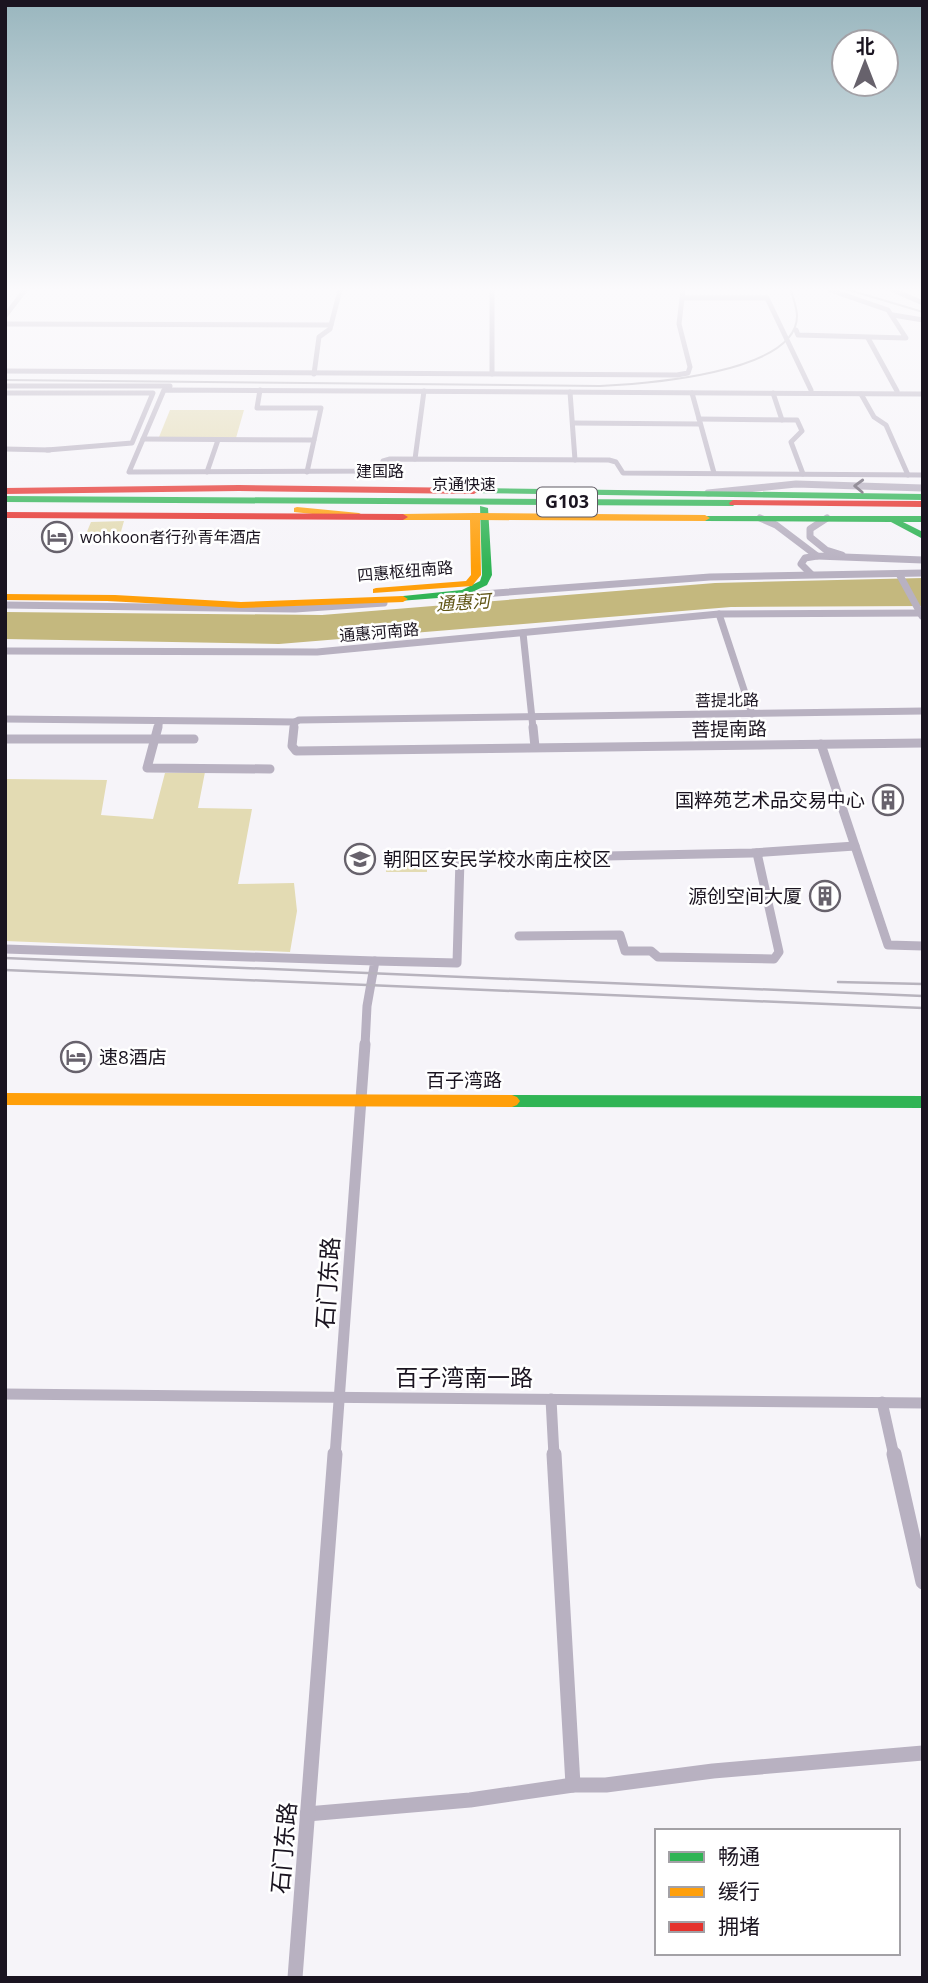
<svg xmlns="http://www.w3.org/2000/svg" width="928" height="1983" viewBox="0 0 928 1983" font-family="'Open Sans','Noto Sans SC',sans-serif">
<rect width="100%" height="100%" fill="#f6f4f9"/>
<g fill="#e3dbb3">
<path d="M170,410H244L236,438L159,437Z"/>
<path d="M124,521L120,535L86,534L91,522Z"/>
<path d="M205,772L198,808L252,809L238,884L294,883L297,911L290,952L5,941V779L107,780L101,815L153,819L165,773Z"/>
<path d="M387,851H427V872H386Z"/>
</g>
<path fill="#c4b87e" d="M923,578V606L731,607L279,644L5,639V612L322,615L715,583Z"/>
<g fill="none" stroke-linecap="round" stroke-linejoin="round">
<g stroke="#b8b1c1" stroke-width="5">
<path d="M492,290V374"/>
<path d="M893,290L923,303"/>
<path d="M684,298H767L811,390"/>
<path d="M893,315L923,320"/>
<path d="M5,316L25,290"/>
<path d="M5,324L331,325"/>
<path d="M796,330L798,335L906,338L888,310L830,290"/>
<path d="M868,338L897,391"/>
<path d="M5,371L677,375L688,373L690,367L679,324L683,290"/>
<path d="M314,374L319,337L330,329L340,290"/>
<path d="M5,386H170"/>
<path d="M260,390L257,408H321L307,472"/>
<path d="M570,392L575,460"/>
<path d="M5,393H153L132,443L47,450"/>
<path d="M692,393L714,473"/>
<path d="M773,393L782,420"/>
<path d="M861,394L874,417L886,425L908,475"/>
<path d="M923,394L164,390L129,472L380,471L383,461L390,459L609,460L616,462L623,473L923,475"/>
<path d="M699,419L797,420L802,431L791,442L803,474"/>
<path d="M573,423L700,424"/>
<path d="M143,439L314,440"/>
<path d="M5,449L50,450"/>
<path d="M415,459L424,391"/>
<path d="M207,472L218,440"/>
</g>
<g stroke="#b8b1c1" stroke-width="7">
<path d="M708,493L796,484L923,488"/>
<path d="M760,518L776,525L817,556L923,560"/>
<path d="M827,518L810,529V537L826,550L842,555"/>
<path d="M811,574L801,564L805,558L817,556"/>
<path d="M899,574L922,616"/>
<path d="M455,596L710,577L923,573"/>
<path d="M5,605L295,609L384,603"/>
<path d="M719,614L752,714"/>
<path d="M523,633L533,728"/>
<path d="M5,651L317,652L719,614L923,613"/>
<path d="M5,719L295,722"/>
<path d="M158,728L160,721"/>
<path d="M294,728L295,722L299,720L923,711"/>
</g>
<g stroke="#b8b1c1" stroke-width="9">
<path d="M158,727L147,768L270,769"/>
<path d="M294,727L292,746L296,751L923,743"/>
<path d="M533,727L535,747"/>
<path d="M5,739H194"/>
<path d="M821,744L888,945L923,946"/>
<path d="M519,936L620,935L625,951H651L658,957L774,959L779,952L757,853"/>
<path d="M5,949L375,961L367,1006L365,1046"/>
<path d="M375,961L457,963L460,859L752,853L855,846"/>
</g>
<g stroke="#b8b1c1" stroke-width="11">
<path d="M5,1394L923,1403"/>
<path d="M551,1399L554,1456"/>
<path d="M882,1402L894,1456"/>
<path d="M335,1456L365,1044"/>
</g>
<g stroke="#b8b1c1" stroke-width="15">
<path d="M554,1454L573,1785"/>
<path d="M894,1454L923,1582"/>
<path d="M307,1814L470,1800L573,1785H606L713,1771L923,1753"/>
<path d="M295,1978L335,1454"/>
</g>
<g fill="#30b455" fill-rule="evenodd">
<path d="M474,488L923,494V500L471,493L470,491Z"/>
<path d="M5,496L733,500L737,503L733,506L5,502Z"/>
<path d="M480,506L488,508L492,575L487,585L464,596L399,601V597L403,596L462,590L480,581L482,575Z"/>
<path d="M702,516H923V522H903L923,532V539L891,522L705,521L702,520Z"/>
<path d="M512,1095L923,1096V1108L512,1107L507,1105L504,1101L507,1097Z"/>
</g>
<g fill="#ff9f0a" fill-rule="evenodd">
<path d="M297,507L359,513L364,516L359,519L294,512V508Z"/>
<path d="M475,513L705,515L710,518L705,521L480,520L481,575L472,586L373,593V589L376,588L466,581L471,575L470,520H403L398,517L403,514Z"/>
<path d="M5,594L115,595L241,602L403,596L408,599L403,602L241,608L107,601L5,600Z"/>
<path d="M5,1093L512,1095L517,1097L520,1101L517,1105L512,1107L5,1105Z"/>
</g>
<g fill="#e5322d" fill-rule="evenodd">
<path d="M239,485L474,488L478,491L474,494L239,491L5,494V488Z"/>
<path d="M733,500L923,501V507L730,505L729,503Z"/>
<path d="M5,512L403,514L408,517L403,520L5,518Z"/>
</g>
<g stroke="#b7b3bd" stroke-width="2">
<path d="M849,290L923,312"/>
<path d="M5,380L600,386C641,384 797,374 797,316C797,308 793,298 791,290"/>
</g>
<g stroke="#b7b3bd" stroke-width="2.5">
<path d="M5,958L923,996"/>
<path d="M5,970L923,1008"/>
<path d="M838,982L923,984"/>
</g>
</g>
<defs><path id="oneway-chevron" d="M-2-3.5L2.5 0L-2 3.5" fill="none" stroke-width="1.6" stroke-linecap="round" stroke-linejoin="round" transform="scale(1.75)"/></defs>
<use stroke="#696270" href="#oneway-chevron" transform="translate(859 486) rotate(-178)"/>
<linearGradient id="sky" x2="0" y2="1"><stop stop-color="#99b6be"/><stop offset="0.51" stop-color="#fbfafc"/><stop offset="1" stop-color="#fbfafc" stop-opacity="0"/></linearGradient>
<rect width="928" height="567" fill="url(#sky)"/>
<defs>
<g id="hotel-ring" transform="scale(1.575)"><circle r="9.5" fill="#fff" stroke="#67626c" stroke-width="1.5"/><path d="M-6-4.5h1.5V1H6V5H4.5V3h-9V5H-6ZM-4 0a1.8 1.8 0 1 1 3.6 0ZM.5 0V-2.5h3Q6-2.5 6 0Z" fill="#67626c"/></g>
<g id="building-ring" transform="scale(1.575)"><circle r="9.5" fill="#fff" stroke="#67626c" stroke-width="1.5"/><path d="M-4-6H4V6H1V3H-1V6H-4ZM-2.5-4.3h1.7v1.8h-1.7ZM.8-4.3h1.7v1.8H.8ZM-2.5-1h1.7V.8h-1.7ZM.8-1h1.7V.8H.8Z" fill="#67626c"/></g>
<g id="school-ring" transform="scale(1.575)"><circle r="9.5" fill="#fff" stroke="#67626c" stroke-width="1.5"/><path d="M0-5L7-2L0 1L-7-2ZM-4 1L0 2.5L4 1V4Q0 6-4 4Z" fill="#67626c"/></g>
</defs>
<g fill-rule="evenodd">
<use href="#hotel-ring" x="57" y="537"/>
<use href="#building-ring" x="888" y="800"/>
<use href="#school-ring" x="360" y="859"/>
<use href="#building-ring" x="825" y="896"/>
<use href="#hotel-ring" x="76" y="1057"/>
</g>
<g text-anchor="middle" stroke-width="5" stroke-linejoin="round" paint-order="stroke">
<g font-size="16" fill="#1a1420" stroke="#fff">
<text x="380" y="477">建国路</text>
<text x="464" y="490">京通快速</text>
<text transform="translate(405 571) rotate(-5)" y="6">四惠枢纽南路</text>
<text transform="translate(379 632) rotate(-5)" y="6">通惠河南路</text>
<text transform="translate(727 700) rotate(-1)" y="6">菩提北路</text>
</g>
<g font-size="16" fill="#1a1420" stroke="#fff" text-anchor="start">
<text x="80" y="543">wohkoon者行孙青年酒店</text>
</g>
<rect fill="#fff" stroke="#5f5a63" stroke-width="2" x="537" y="487.5" width="60" height="29" rx="5"/>
<g font-size="18" font-weight="bold" fill="#1a1420">
<text x="567" y="508">G103</text>
</g>
<g font-size="18" font-style="italic" fill="#605515" stroke="#fff">
<text transform="translate(463 603) rotate(-4)" y="6">通惠河</text>
</g>
<g font-size="19" fill="#1a1420" stroke="#fff">
<text transform="translate(729 729) rotate(-1)" y="7">菩提南路</text>
<text x="464" y="1087">百子湾路</text>
</g>
<g font-size="19" fill="#1a1420" stroke="#fff" text-anchor="end">
<text x="865" y="807">国粹苑艺术品交易中心</text>
<text x="383" y="866" text-anchor="start">朝阳区安民学校水南庄校区</text>
<text x="802" y="903">源创空间大厦</text>
<text x="99" y="1064" text-anchor="start">速8酒店</text>
</g>
<g font-size="23" fill="#1a1420" stroke="#fff">
<text transform="translate(328 1283) rotate(-86)" y="8">石门东路</text>
<text x="464" y="1386">百子湾南一路</text>
<text transform="translate(284 1848) rotate(-85)" y="8">石门东路</text>
</g>
</g>
<rect width="928" height="1983" fill="none" stroke="#1a1420" stroke-width="14"/>
<rect x="655" y="1829" width="245" height="126" fill="#ffffff" stroke="#a3a1a6" stroke-width="2"/>
<rect x="669" y="1852" width="35" height="10" fill="#30b455" stroke="#a3a1a6" stroke-width="2"/>
<text x="718" y="1864" font-size="21" fill="#1a1420">畅通</text>
<rect x="669" y="1887" width="35" height="10" fill="#ff9f0a" stroke="#a3a1a6" stroke-width="2"/>
<text x="718" y="1899" font-size="21" fill="#1a1420">缓行</text>
<rect x="669" y="1922" width="35" height="10" fill="#e5322d" stroke="#a3a1a6" stroke-width="2"/>
<text x="718" y="1934" font-size="21" fill="#1a1420">拥堵</text>
<g transform="translate(865 63)"><circle r="33" fill="#ffffff" stroke="#a3a1a6" stroke-width="2"/>
<path d="M0-5L12 26L0 18L-12 26Z" fill="#67626c"/>
<text y="-10" font-size="19" font-weight="bold" text-anchor="middle" fill="#1a1420">北</text>
</g>
</svg>
